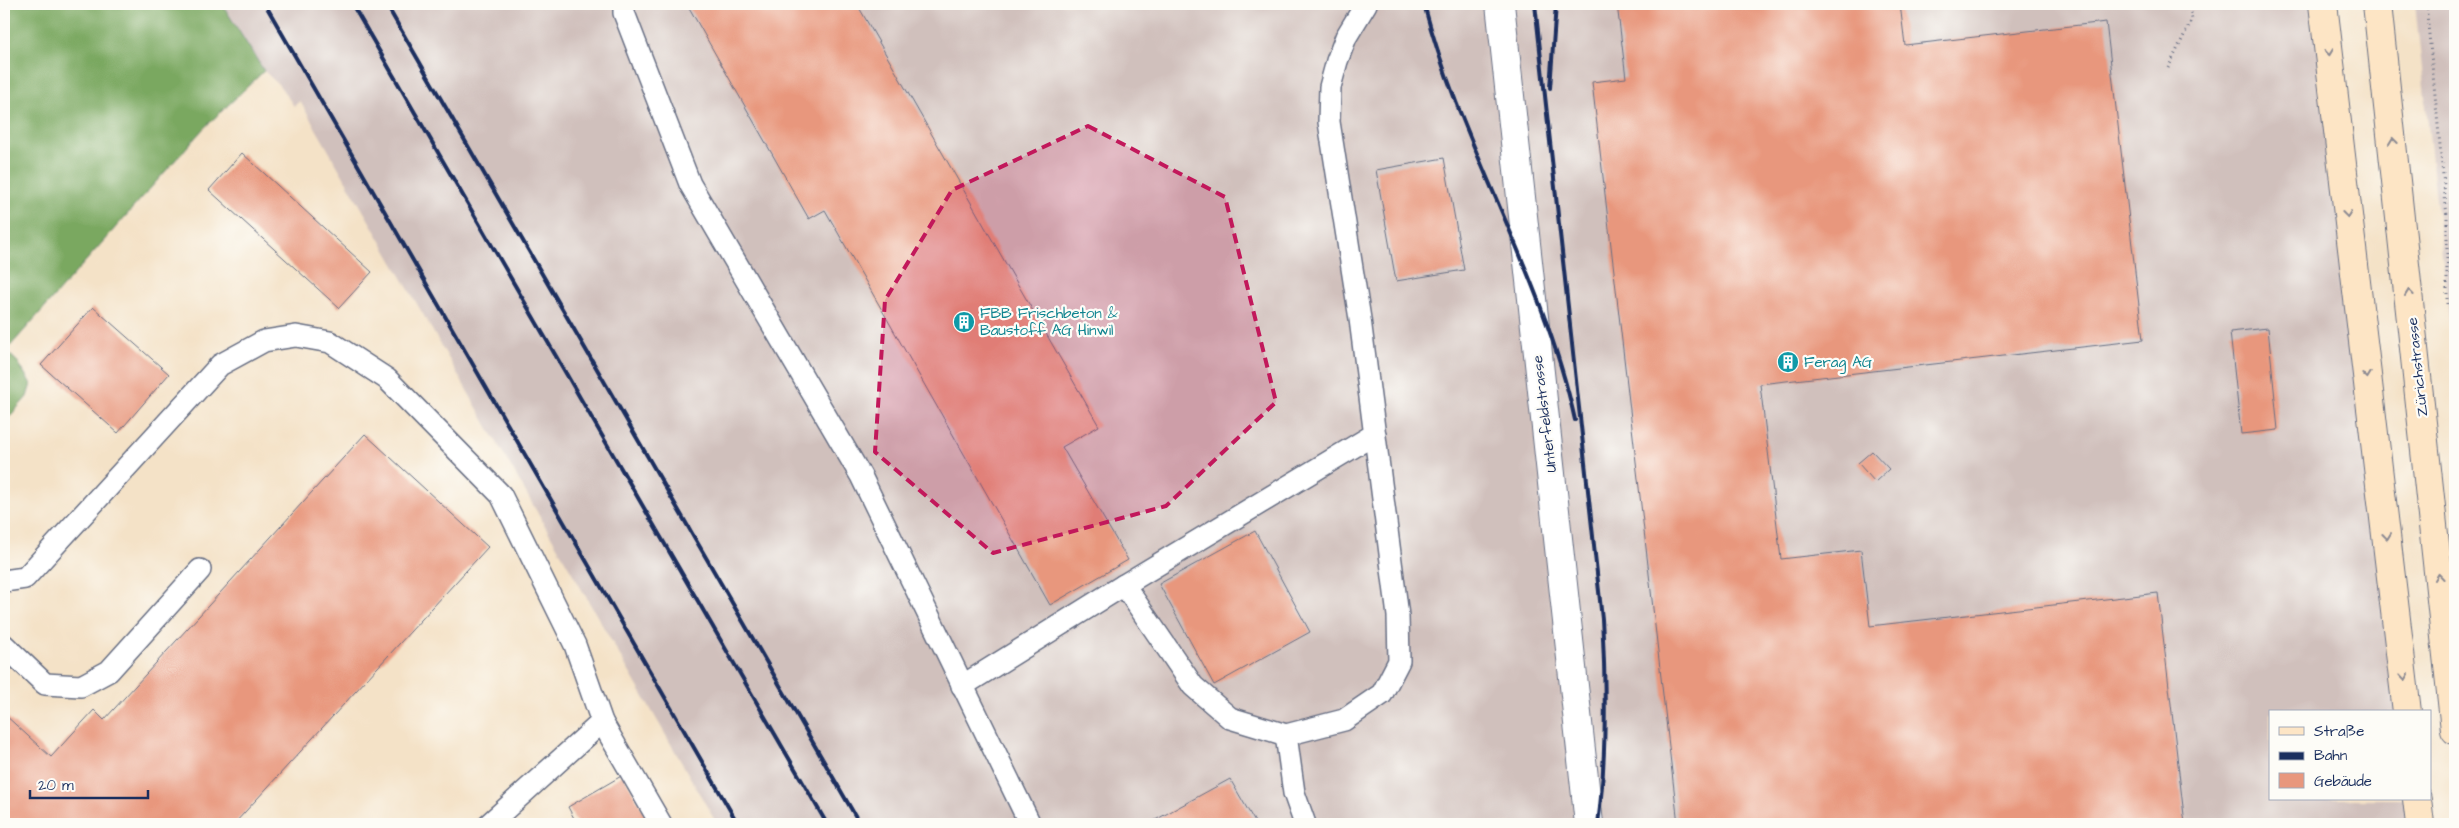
<svg xmlns="http://www.w3.org/2000/svg" width="2459" height="828" viewBox="0 0 2459 828" font-family="'Architects Daughter',sans-serif">
<rect width="100%" height="100%" fill="#fdfcf7"/>
<filter id="ink" filterUnits="userSpaceOnUse"><feTurbulence type="fractalNoise" baseFrequency=".02" numOctaves="2"/><feDisplacementMap in="SourceGraphic" scale="10" xChannelSelector="R" yChannelSelector="G"/><feConvolveMatrix kernelMatrix="1 2 1 2 8 2 1 2 1" color-interpolation-filters="sRGB"/></filter>
<filter id="wash" filterUnits="userSpaceOnUse"><feTurbulence type="fractalNoise" baseFrequency=".0096" numOctaves="4" result="noise"/><feDisplacementMap in="SourceGraphic" scale="20" xChannelSelector="R" yChannelSelector="G"/><feGaussianBlur stdDeviation="1.12" result="paint"/><feColorMatrix in="noise" values="0 0 0 0 0 0 0 0 0 0 0 0 0 0 0 0 0 1.4 0 .05"/><feComposite in="paint" operator="in"/></filter>
<g filter="url(#wash)">
<rect width="100%" height="100%" fill="#f4e2c7"/>
<g fill="#d0c0bc">
<path d="M222,4H2323L2407,712H2270V799H2417L2420,824H717L300,101L294,106L279,85L264,71Z"/>
<path d="M2415,4H2455V374Z"/>
</g>
<path fill="#7aa861" stroke="#4a6c60" d="M4,4H222L264,71L203,129L6,351L18,362L31,384L27,397L4,423Z"/>
<g id="blocks">
<g fill="#e8977d">
<path d="M687,4H857L1099,426L1062,447L1128,560L1050,605L825,210L809,219Z"/>
<path d="M1617,4H1900L1905,45L2106,22L2143,340L1760,384L1781,559L1861,550L1870,626L2158,593L2185,824H1678L1592,82L1626,78Z"/>
<path d="M242,153L372,272L339,308L209,190Z"/>
<path d="M1444,158L1464,270L1396,281L1376,170Z"/>
<path d="M93,307L169,374L118,433L41,365Z"/>
<path d="M2268,328L2278,430L2241,434L2230,332Z"/>
<path d="M365,434L488,547L234,824H4V714L51,757L94,710L104,720Z"/>
<path d="M1872,451L1889,469L1875,482L1858,463Z"/>
<path d="M1255,531L1310,632L1214,685L1159,584Z"/>
<path d="M623,775L651,824H577L568,807Z"/>
<path d="M1230,779L1256,824H1148Z"/>
</g>
</g>
</g>
<g filter="url(#ink)">
<use href="#blocks" fill-opacity="0" stroke="#676e83" stroke-width="1"/>
<g fill="none" stroke-linecap="round" stroke-linejoin="round">
<g stroke="#676e83" stroke-width="24">
<g id="service">
<path d="M624,4V13L690,184L861,476L1030,824"/>
<path d="M1366,4L1346,37L1337,61L1330,87L1329,122L1360,319L1398,616L1399,661L1382,694L1344,720L1286,735L1230,718L1193,686L1124,585L1375,434"/>
<path d="M4,581L25,578L220,365L264,341L296,336L330,342L387,379L501,495L575,645L602,722L661,824"/>
<path d="M4,645L45,684L81,686L109,671L200,570"/>
<path d="M962,686L1124,585"/>
<path d="M1286,735L1294,793L1305,824"/>
<path d="M489,824L602,722"/>
</g>
</g>
<g stroke="#676e83" stroke-width="30">
<path id="minor" d="M1500,4L1589,824"/>
</g>
<g stroke="#676e83" stroke-width="30">
<g id="secondary">
<path d="M2323,4L2407,712"/>
<path d="M2377,4L2455,730"/>
<path d="M2417,799L2420,824"/>
</g>
</g>
<g stroke="#676e83" stroke-width="3" stroke-dasharray="1 4" stroke-linecap="butt">
<path d="M2426,4L2447,216V307"/>
<path d="M2168,68L2192,19L2190,8L2199,4"/>
</g>
<use href="#service" stroke="#fff" stroke-width="21"/>
<use href="#minor" stroke="#fff" stroke-width="28"/>
<use href="#secondary" stroke="#fde5c5" stroke-width="28"/>
<g stroke="#1b2f5e" stroke-width="4">
<path d="M265,4L738,824"/>
<path d="M352,4L827,824"/>
<path d="M386,4L860,824"/>
<path d="M1424,4C1461,147 1543,274 1575,420"/>
<path d="M1535,4L1602,619C1606,687 1607,756 1598,824"/>
<path d="M1550,88L1556,4"/>
</g>
</g>
<defs><path id="oneway-chevron" d="M-2-3.5L2.5 0L-2 3.5" fill="none" stroke-width="1.6" stroke-linecap="round" stroke-linejoin="round" transform="scale(1.25)"/></defs>
<g stroke="#8c8a92">
<use href="#oneway-chevron" transform="translate(2329 52) rotate(84)"/>
<use href="#oneway-chevron" transform="translate(2393 141) rotate(-97)"/>
<use href="#oneway-chevron" transform="translate(2347 214) rotate(83)"/>
<use href="#oneway-chevron" transform="translate(2409 293) rotate(-96)"/>
<use href="#oneway-chevron" transform="translate(2367 375) rotate(83)"/>
<use href="#oneway-chevron" transform="translate(2387 536) rotate(83)"/>
<use href="#oneway-chevron" transform="translate(2439 577) rotate(-96)"/>
<use href="#oneway-chevron" transform="translate(2404 677) rotate(84)"/>
</g>
</g>
<path fill="#c2185b" fill-opacity="0.2" stroke="#c2185b" stroke-width="4" stroke-dasharray="10 6" stroke-linejoin="round" d="M1088,126L1225,197L1276,402L1166,506L993,553L875,452L885,300L952,190Z"/>
<defs>
<g id="building-disc" transform="scale(1.125)"><circle r="9.5" fill="#0f9aa8" stroke="#fdfcf7"/><path d="M-4-6H4V6H1V3H-1V6H-4ZM-2.5-4.3h1.7v1.8h-1.7ZM.8-4.3h1.7v1.8H.8ZM-2.5-1h1.7V.8h-1.7ZM.8-1h1.7V.8H.8Z" fill="#fff"/></g>
</defs>
<g fill-rule="evenodd">
<use href="#building-disc" x="964" y="322"/>
<use href="#building-disc" x="1788" y="362"/>
</g>
<g text-anchor="middle" stroke-width="4.5" stroke-linejoin="round" paint-order="stroke">
<g font-size="15" fill="#0d838f" stroke="#fdfcf7" text-anchor="start">
<text x="980" y="318">FBB Frischbeton &amp;<tspan x="980" dy="17">Baustoff AG Hinwil</tspan></text>
<text x="1804" y="367">Ferag AG</text>
</g>
<g font-size="15" fill="#1b2f5e" stroke="#fdfcf7">
<text transform="translate(2417 367) rotate(-96)" y="5">Zürichstrasse</text>
<text transform="translate(1544 414) rotate(-97)" y="5">Unterfeldstrasse</text>
</g>
</g>
<rect width="2459" height="828" fill="none" stroke="#fdfcf7" stroke-width="20"/>
<rect x="2269" y="710" width="162" height="90" fill="#fdfcf7" stroke="#a3aaba"/>
<rect x="2279" y="727" width="25" height="8" fill="#fde5c5" stroke="#a3aaba"/>
<text x="2314" y="736" font-size="15" fill="#1b2f5e">Straße</text>
<rect x="2279" y="752" width="25" height="8" fill="#1b2f5e" stroke="#a3aaba"/>
<text x="2314" y="760" font-size="15" fill="#1b2f5e">Bahn</text>
<rect x="2279" y="773" width="25" height="15" fill="#e8977d" stroke="#a3aaba"/>
<text x="2314" y="786" font-size="15" fill="#1b2f5e">Gebäude</text>
<path d="M30 790v8h118v-8" fill="none" stroke="#1b2f5e" stroke-width="2.5"/>
<text x="38" y="790" font-size="15" fill="#1b2f5e" stroke="#fdfcf7" stroke-width="4" paint-order="stroke">20 m</text>
</svg>
